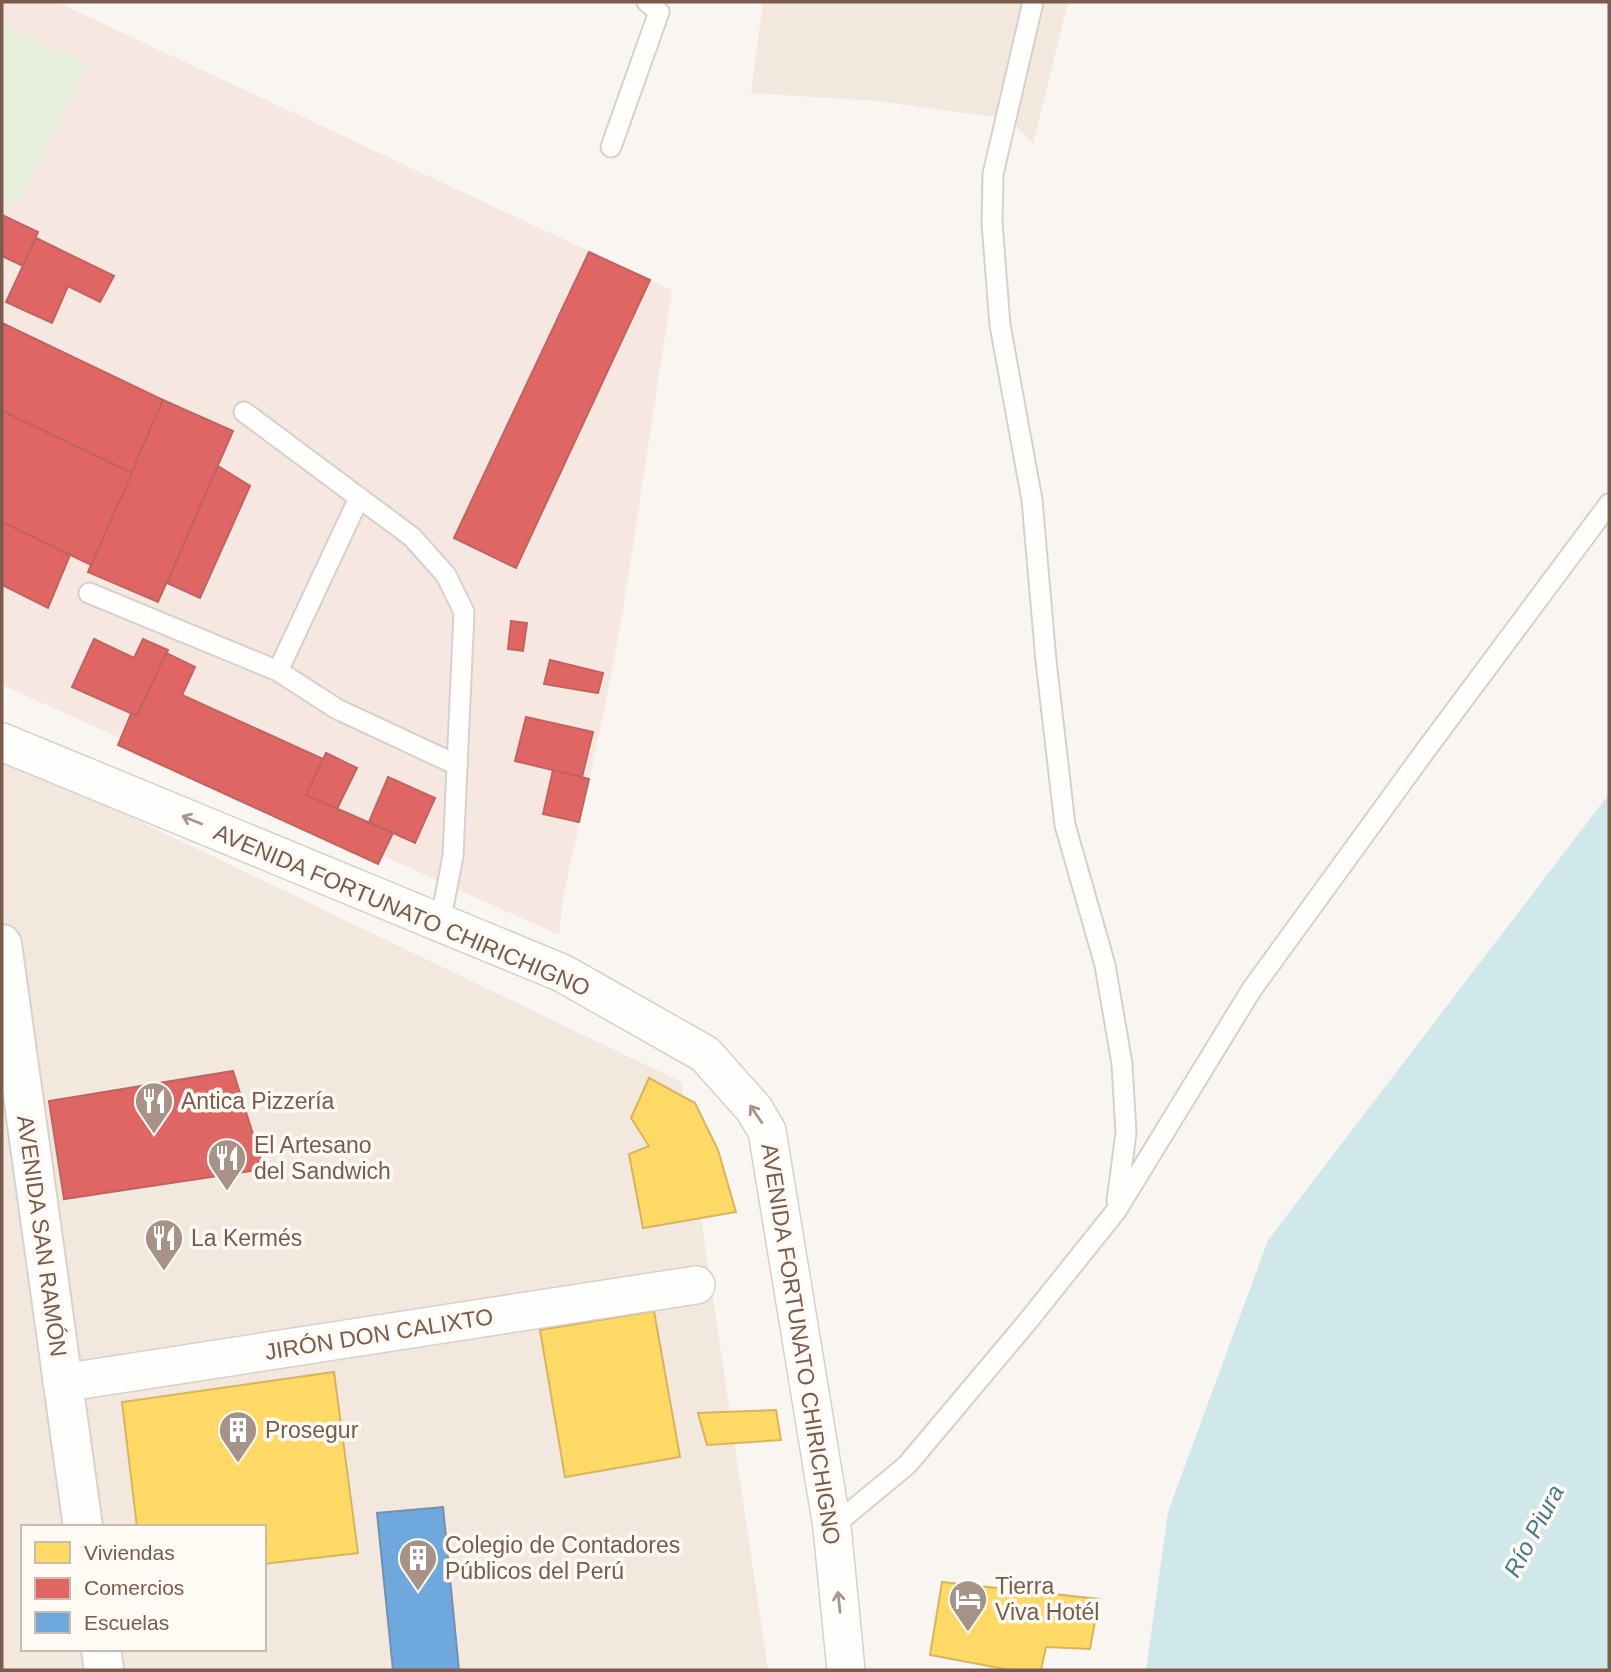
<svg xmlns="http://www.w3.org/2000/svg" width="1611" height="1672" viewBox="0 0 1611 1672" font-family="Arial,sans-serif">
<rect width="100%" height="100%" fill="#f9f5f0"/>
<g fill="#f2e8de" fill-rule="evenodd">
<path d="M763,2H1068L1033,144L1009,119L877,101L751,93Z"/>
<path d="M2,755L681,1082L768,1670H2ZM23,1527H264V1649H23Z"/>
</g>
<path fill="#f6e8e1" d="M2,2H57L672,290L624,604L603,717L564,893L559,935L2,685Z"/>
<path fill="#e7f0db" d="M2,24L88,64L17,206L2,199Z"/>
<path fill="#d0e8ea" d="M1609,794V1670H1146L1168,1512L1268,1240Z"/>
<g fill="#ffd966" stroke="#d7b45e" stroke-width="2">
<path d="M649,1078L695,1103L718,1150L736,1212L643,1228L629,1154L649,1146L631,1118Z"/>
<path d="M654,1311L680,1457L565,1477L540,1330Z"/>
<path d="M334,1372L358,1553L264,1564V1527H137L122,1402Z"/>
<path d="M776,1410L781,1440L707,1445L698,1413Z"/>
<path d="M942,1582L1099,1599L1090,1649L1046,1647L1041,1670H1010L930,1655Z"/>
</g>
<g fill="#e06666" stroke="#c1635e" stroke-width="2">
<path d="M2,215L38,232L23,266L2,256Z"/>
<path d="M36,238L114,276L100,302L68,286L52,323L6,302Z"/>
<path d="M589,252L650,280L516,568L454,538Z"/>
<path d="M2,323L163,400L132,473L2,411Z"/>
<path d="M163,400L233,431L158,602L88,572Z"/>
<path d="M2,411L132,473L91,565L2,522Z"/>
<path d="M218,466L250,486L200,598L167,583Z"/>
<path d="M2,522L70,555L48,608L2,585Z"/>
<path d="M511,621L527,623L523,651L508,649Z"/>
<path d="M94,639L134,658L143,639L168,650L137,716L72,687Z"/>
<path d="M166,653L195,667L182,695L323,759L306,795L393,833L378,864L118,745L131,714L137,716Z"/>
<path d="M550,660L603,673L598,693L544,684Z"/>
<path d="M526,717L593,732L582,777L515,761Z"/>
<path d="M326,753L357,768L337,809L306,795Z"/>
<path d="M553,770L589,779L579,822L543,814Z"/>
<path d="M388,777L435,798L415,843L369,822Z"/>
<path d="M233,1071L264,1169L64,1199L49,1101Z"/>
</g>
<path fill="#6fa8dc" stroke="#7291b1" stroke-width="2" d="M443,1507L459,1670H393L377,1513Z"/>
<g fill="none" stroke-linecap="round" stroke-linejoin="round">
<g stroke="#d7d1cb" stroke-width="23">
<g id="lane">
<path d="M1033,2L993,174L992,223L1000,325L1032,500L1046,661L1065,825L1105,965L1122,1064L1126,1133L1117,1201"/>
<path d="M611,147L659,12L647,2"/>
<path d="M244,412L412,537L446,575L464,612L453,856L440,923"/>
<path d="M89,593L278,671L337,709L457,765"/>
<path d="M278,671L359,498"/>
<path d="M832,1527L907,1465L1028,1321L1116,1211L1252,989L1425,751L1609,504"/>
</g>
</g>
<g stroke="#d7d1cb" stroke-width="40">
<g id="street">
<path d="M2,742L562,973L705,1054L754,1109L767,1131L832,1527L846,1670"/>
<path d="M62,1383L696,1285"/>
</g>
</g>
<g stroke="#d9d2cb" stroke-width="42">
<g id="secondary">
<path d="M2,944L83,1527"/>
<path d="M101,1649L104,1670"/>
</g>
</g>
<use href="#lane" stroke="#fefefd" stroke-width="19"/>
<use href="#street" stroke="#fefefd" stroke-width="37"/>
<use href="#secondary" stroke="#fefefd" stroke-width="38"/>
</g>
<defs><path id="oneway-shaft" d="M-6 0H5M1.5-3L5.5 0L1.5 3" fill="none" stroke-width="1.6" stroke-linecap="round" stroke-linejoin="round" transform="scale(1.75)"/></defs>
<g stroke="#a8958b">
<use href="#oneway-shaft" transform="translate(192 820) rotate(-158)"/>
<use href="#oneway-shaft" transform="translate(756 1114) rotate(-124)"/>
<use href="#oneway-shaft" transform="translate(839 1602) rotate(-96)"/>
</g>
<defs>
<g id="restaurant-pin" transform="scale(2.0125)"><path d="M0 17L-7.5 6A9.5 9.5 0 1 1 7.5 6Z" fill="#a69286" stroke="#fffaf3"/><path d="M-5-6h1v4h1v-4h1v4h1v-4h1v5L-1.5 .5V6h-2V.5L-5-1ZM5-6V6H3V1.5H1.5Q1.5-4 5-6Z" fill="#fff"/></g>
<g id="building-pin" transform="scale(2.0125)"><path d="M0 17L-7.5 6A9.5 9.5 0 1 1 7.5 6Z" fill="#a69286" stroke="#fffaf3"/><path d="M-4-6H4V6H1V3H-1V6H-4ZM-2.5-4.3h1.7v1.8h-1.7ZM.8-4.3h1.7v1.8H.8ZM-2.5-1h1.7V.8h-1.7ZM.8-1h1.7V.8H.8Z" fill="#fff"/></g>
<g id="hotel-pin" transform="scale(2.0125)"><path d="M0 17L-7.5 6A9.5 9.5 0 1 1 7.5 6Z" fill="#a69286" stroke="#fffaf3"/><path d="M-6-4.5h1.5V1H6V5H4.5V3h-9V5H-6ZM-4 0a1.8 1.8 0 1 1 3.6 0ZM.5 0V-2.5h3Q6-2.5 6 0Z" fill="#fff"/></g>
</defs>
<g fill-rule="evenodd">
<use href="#restaurant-pin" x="154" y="1101"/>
<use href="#restaurant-pin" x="227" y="1158"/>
<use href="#restaurant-pin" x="164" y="1238"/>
<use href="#building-pin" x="238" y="1430"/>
<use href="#building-pin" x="418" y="1558"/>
<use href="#hotel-pin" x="968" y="1599"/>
</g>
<g text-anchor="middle" stroke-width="7" stroke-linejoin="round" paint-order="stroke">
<g font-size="23" fill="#7a5c4d" stroke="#fffaf3">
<text transform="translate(402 910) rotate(23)" y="8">AVENIDA FORTUNATO CHIRICHIGNO</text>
<text transform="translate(42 1236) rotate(82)" y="8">AVENIDA SAN RAMÓN</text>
<text transform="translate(379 1334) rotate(-9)" y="8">JIRÓN DON CALIXTO</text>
<text transform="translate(801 1344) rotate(81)" y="8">AVENIDA FORTUNATO CHIRICHIGNO</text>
</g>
<g font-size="23" fill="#7a5c4d" stroke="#fffaf3" text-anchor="start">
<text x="181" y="1109">Antica Pizzería</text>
<text x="254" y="1153">El Artesano<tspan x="254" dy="26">del Sandwich</tspan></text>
<text x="191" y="1246">La Kermés</text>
<text x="265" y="1438">Prosegur</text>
<text x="445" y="1553">Colegio de Contadores<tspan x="445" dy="26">Públicos del Perú</tspan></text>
<text x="995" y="1594">Tierra<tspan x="995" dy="26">Viva Hotél</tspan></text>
</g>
<g font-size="24" font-style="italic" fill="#437c86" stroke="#fffaf3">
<text transform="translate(1534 1531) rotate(-62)" y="8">Río Piura</text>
</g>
</g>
<rect width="1611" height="1672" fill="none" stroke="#7a5c4d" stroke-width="7"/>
<rect x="21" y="1525" width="245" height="126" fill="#fffaf3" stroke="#cabbb1" stroke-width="2"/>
<rect x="35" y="1542" width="35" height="21" fill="#ffd966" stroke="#cabbb1" stroke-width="2"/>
<text x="84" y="1560" font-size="21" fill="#7a5c4d">Viviendas</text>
<rect x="35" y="1578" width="35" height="21" fill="#e06666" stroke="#cabbb1" stroke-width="2"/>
<text x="84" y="1595" font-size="21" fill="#7a5c4d">Comercios</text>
<rect x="35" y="1612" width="35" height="21" fill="#6fa8dc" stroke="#cabbb1" stroke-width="2"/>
<text x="84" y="1630" font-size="21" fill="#7a5c4d">Escuelas</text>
</svg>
